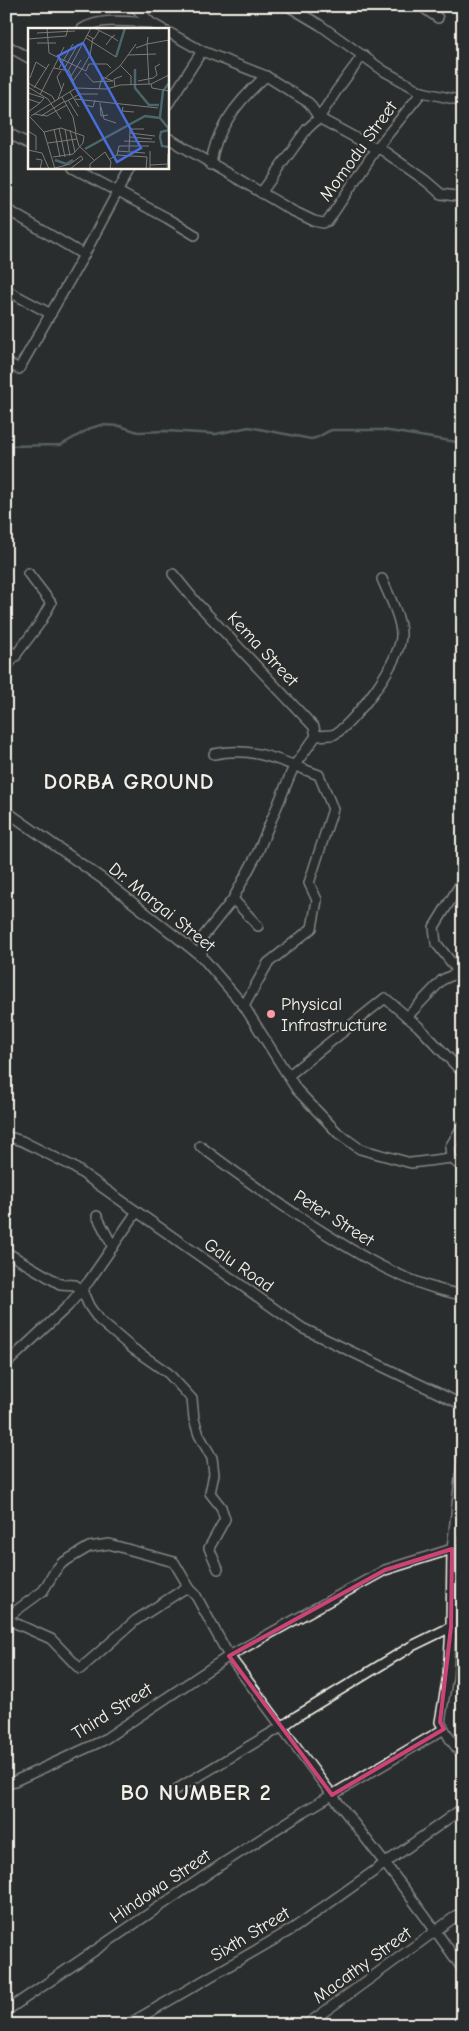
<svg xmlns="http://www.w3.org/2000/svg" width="469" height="2031" viewBox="0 0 469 2031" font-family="'Comic Neue',sans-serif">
<rect width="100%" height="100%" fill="#2a2d2e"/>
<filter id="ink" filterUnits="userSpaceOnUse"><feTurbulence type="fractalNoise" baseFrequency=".02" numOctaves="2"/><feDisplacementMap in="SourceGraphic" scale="10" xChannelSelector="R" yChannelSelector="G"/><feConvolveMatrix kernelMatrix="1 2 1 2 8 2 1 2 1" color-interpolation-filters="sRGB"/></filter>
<g filter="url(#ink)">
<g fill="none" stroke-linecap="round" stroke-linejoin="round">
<path stroke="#8e9e9e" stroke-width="2.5" d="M6,446L61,445L91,428L101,425L120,426L138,432L166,431L216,434L249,427L311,439C320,438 324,432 332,430H383L463,443"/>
<g stroke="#f4f1e8" stroke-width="12">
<g id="street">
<path d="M134,6L151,23L162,29"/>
<path d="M288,6L320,25L384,71L422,92L463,101"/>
<path d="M421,6L438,18"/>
<path d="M82,29C101,17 129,22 151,23"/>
<path d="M168,32L202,51L266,76L309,103L319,118L376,149"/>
<path d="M6,45L29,58"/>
<path d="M168,104L202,51"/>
<path d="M6,132L29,144"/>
<path d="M168,138L291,210L314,221L323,223L328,221L376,149L422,92"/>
<path d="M378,147L426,181L441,194L463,197"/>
<path d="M211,165C214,130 241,98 266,76"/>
<path d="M73,168L167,218L195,235"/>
<path d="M261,193L307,129L319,118L337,90L363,55"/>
<path d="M6,209L84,255"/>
<path d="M6,290L51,314"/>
<path d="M6,362L19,369L84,255L130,168"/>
<path d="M173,574L196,602L314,727L316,736L294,766L257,854L233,899L258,926"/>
<path d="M6,648L16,656"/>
<path d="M6,668L40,623L51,603L28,573"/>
<path d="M316,736C322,735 330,736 335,734C356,721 403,658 401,633C400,616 389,596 382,579"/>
<path d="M214,754C255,746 281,761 319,775L333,809L309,883L317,900L312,928L268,963L244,1006"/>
<path d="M6,811L104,880L202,957L244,1006L297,1090L338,1133L360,1149L411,1163L451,1158L463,1168"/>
<path d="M202,957V938L233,899"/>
<path d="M458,971L436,943L434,927L463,880"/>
<path d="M407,1017L442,980L463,970"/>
<path d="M288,1076L385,998L418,1026L463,1073"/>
<path d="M6,1136L22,1141L72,1166L302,1328L463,1405"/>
<path d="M200,1146C236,1173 272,1199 309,1223C357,1254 406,1285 463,1295"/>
<path d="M451,1158L450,1147L463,1125"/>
<path d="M97,1216L113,1247"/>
<path d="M6,1252L60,1284L75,1285L82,1290L89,1306L99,1320L132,1348L168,1373L192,1399L194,1419L199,1435L212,1458L214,1474L210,1493L221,1507L225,1519L209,1548L218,1569"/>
<path d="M6,1364L68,1306L89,1281L136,1213"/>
<path d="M463,1452L452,1549L451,1627L448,1675L440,1722L450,1739L463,1756"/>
<path d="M452,1549L385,1570L229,1656C264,1702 298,1750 333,1796C377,1854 423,1910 463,1970"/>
<path d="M6,1618L43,1591L55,1571L62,1563L89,1547L109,1544L174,1562L190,1589"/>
<path d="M6,1619L51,1639L80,1669L136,1620L184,1589H190L195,1594L229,1656L102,1741L6,1785"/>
<path d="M177,1789L283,1726L297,1716L412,1646L451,1627"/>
<path d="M6,2011L225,1862L303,1812L444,1729"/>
<path d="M127,2025L294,1928L463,1808"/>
<path d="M306,2025L463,1911"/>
<path d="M455,2025L463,2019"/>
</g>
</g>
<use href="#street" stroke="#2a2d2e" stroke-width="9"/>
</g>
</g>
<path d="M0 0H469V2031H0ZM452,1549L451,1627L440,1722L444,1729L332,1795L229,1656L385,1570Z" fill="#2a2d2e" fill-opacity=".55" fill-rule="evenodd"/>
<path fill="none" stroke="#cc4377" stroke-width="4" stroke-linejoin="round" d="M452,1549L451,1627L440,1722L444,1729L332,1795L229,1656L385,1570Z"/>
<circle fill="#ff9aa2" stroke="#2a2d2e" stroke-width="2" cx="271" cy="1014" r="5"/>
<g text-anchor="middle" stroke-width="4" stroke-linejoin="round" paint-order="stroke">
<g font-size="18" fill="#f4f1e8" stroke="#2a2d2e">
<text transform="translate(358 151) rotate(-54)" y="6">Momodu Street</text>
<text transform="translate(263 649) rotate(47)" y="6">Kema Street</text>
<text transform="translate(162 907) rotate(39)" y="6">Dr. Margai Street</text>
<text transform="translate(334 1218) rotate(32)" y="6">Peter Street</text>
<text transform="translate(239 1265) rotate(35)" y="6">Galu Road</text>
<text transform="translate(112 1711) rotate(-32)" y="6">Third Street</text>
<text transform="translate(160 1886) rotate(-34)" y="6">Hindowa Street</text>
<text transform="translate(250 1934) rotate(-31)" y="6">Sixth Street</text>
<text transform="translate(362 1965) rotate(-36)" y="6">Macathy Street</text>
</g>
<g font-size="18" fill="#f4f1e8" stroke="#2a2d2e" text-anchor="start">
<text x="281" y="1010">Physical<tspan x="281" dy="21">Infrastructure</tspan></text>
</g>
<g font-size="22" font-weight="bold" letter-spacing="1" fill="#f4f1e8" stroke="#2a2d2e">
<text x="129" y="789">DORBA GROUND</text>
<text x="196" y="1800">BO NUMBER 2</text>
</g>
</g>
<g transform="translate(28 28)">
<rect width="141" height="141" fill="#2a2d2e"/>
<path fill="none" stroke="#4a676d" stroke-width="2.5" d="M88,29L97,0M107,41V60L121,77H131M132,89L135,63L141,55M141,102L133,104L132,109L134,118L141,119M57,121L117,88L132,90L141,101M27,132L38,136L45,132"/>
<path fill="none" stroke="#7b7b78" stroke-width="1" d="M19,0L21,25L54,41L45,53M66,0L84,9L87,7M9,5L47,3M59,7L66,11L71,3M58,10L88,29M65,10L62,27L54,41L58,43L61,36H79L83,40M0,11L38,8L40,0M9,15H28M78,17L84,9L90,13M108,20L119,16L120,9M100,27L128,26M92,37L103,48V57M26,40L41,43L48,60M31,40L45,16M36,41L50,16M33,43L29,49L34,63M40,43L63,0M57,45L65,54L85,53M43,48L53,32M2,50L8,34L19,41M77,50L92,38L108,16M110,53L125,50L129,47L127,39L132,36M0,55L24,68L27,73M121,56L119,16L141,12M123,56L124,60L141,63M0,59L20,71L33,91M87,59L86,51L94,48M6,60L21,36M71,61L74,49L85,53M42,64L51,79M0,65L16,70M12,67L36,19M34,69L45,89L48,104M0,71L12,75L16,70M30,71L36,55M47,71L130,80M40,72L50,88M56,73L57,77L65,79L67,72M37,74L52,66H70M72,75L73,88L80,87M73,79L76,91L88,95M95,79L94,83L106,84M0,84L12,75M6,86L19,88L39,77M3,88L48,60L79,61L92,57L123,56L141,47M13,88L37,73M2,89L16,104L27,141M31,100L37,129M26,101L32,129M37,101L42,128M42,102L47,124M0,103L8,108V122M16,104L33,100L56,108L55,115L45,126L25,129M47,104L51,118L66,132M102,105L127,108M102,109L124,111M96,113L127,114M20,115L49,111M0,122L14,125L21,141M89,123L117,125M101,123L102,101H116M89,127L91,118H121M8,131L14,132L12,141M82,131L89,127L119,129L118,141M122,137L141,136M27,140L42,136L53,128M42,141L55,131L53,128M62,141V136L77,124L83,134L82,141M78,141H98M122,141V123M139,141L140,125"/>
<path fill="#486fdb" fill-opacity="0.15" stroke="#486fdb" stroke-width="2.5" d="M55,15L113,120L89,134L30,28Z"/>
<rect width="141" height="141" fill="none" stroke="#f4f1e8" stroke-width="2.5"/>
</g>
<rect width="469" height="2031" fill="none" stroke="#2a2d2e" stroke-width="25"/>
<rect x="12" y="12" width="444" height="2006" fill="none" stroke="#f4f1e8" stroke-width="2" filter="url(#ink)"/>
</svg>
